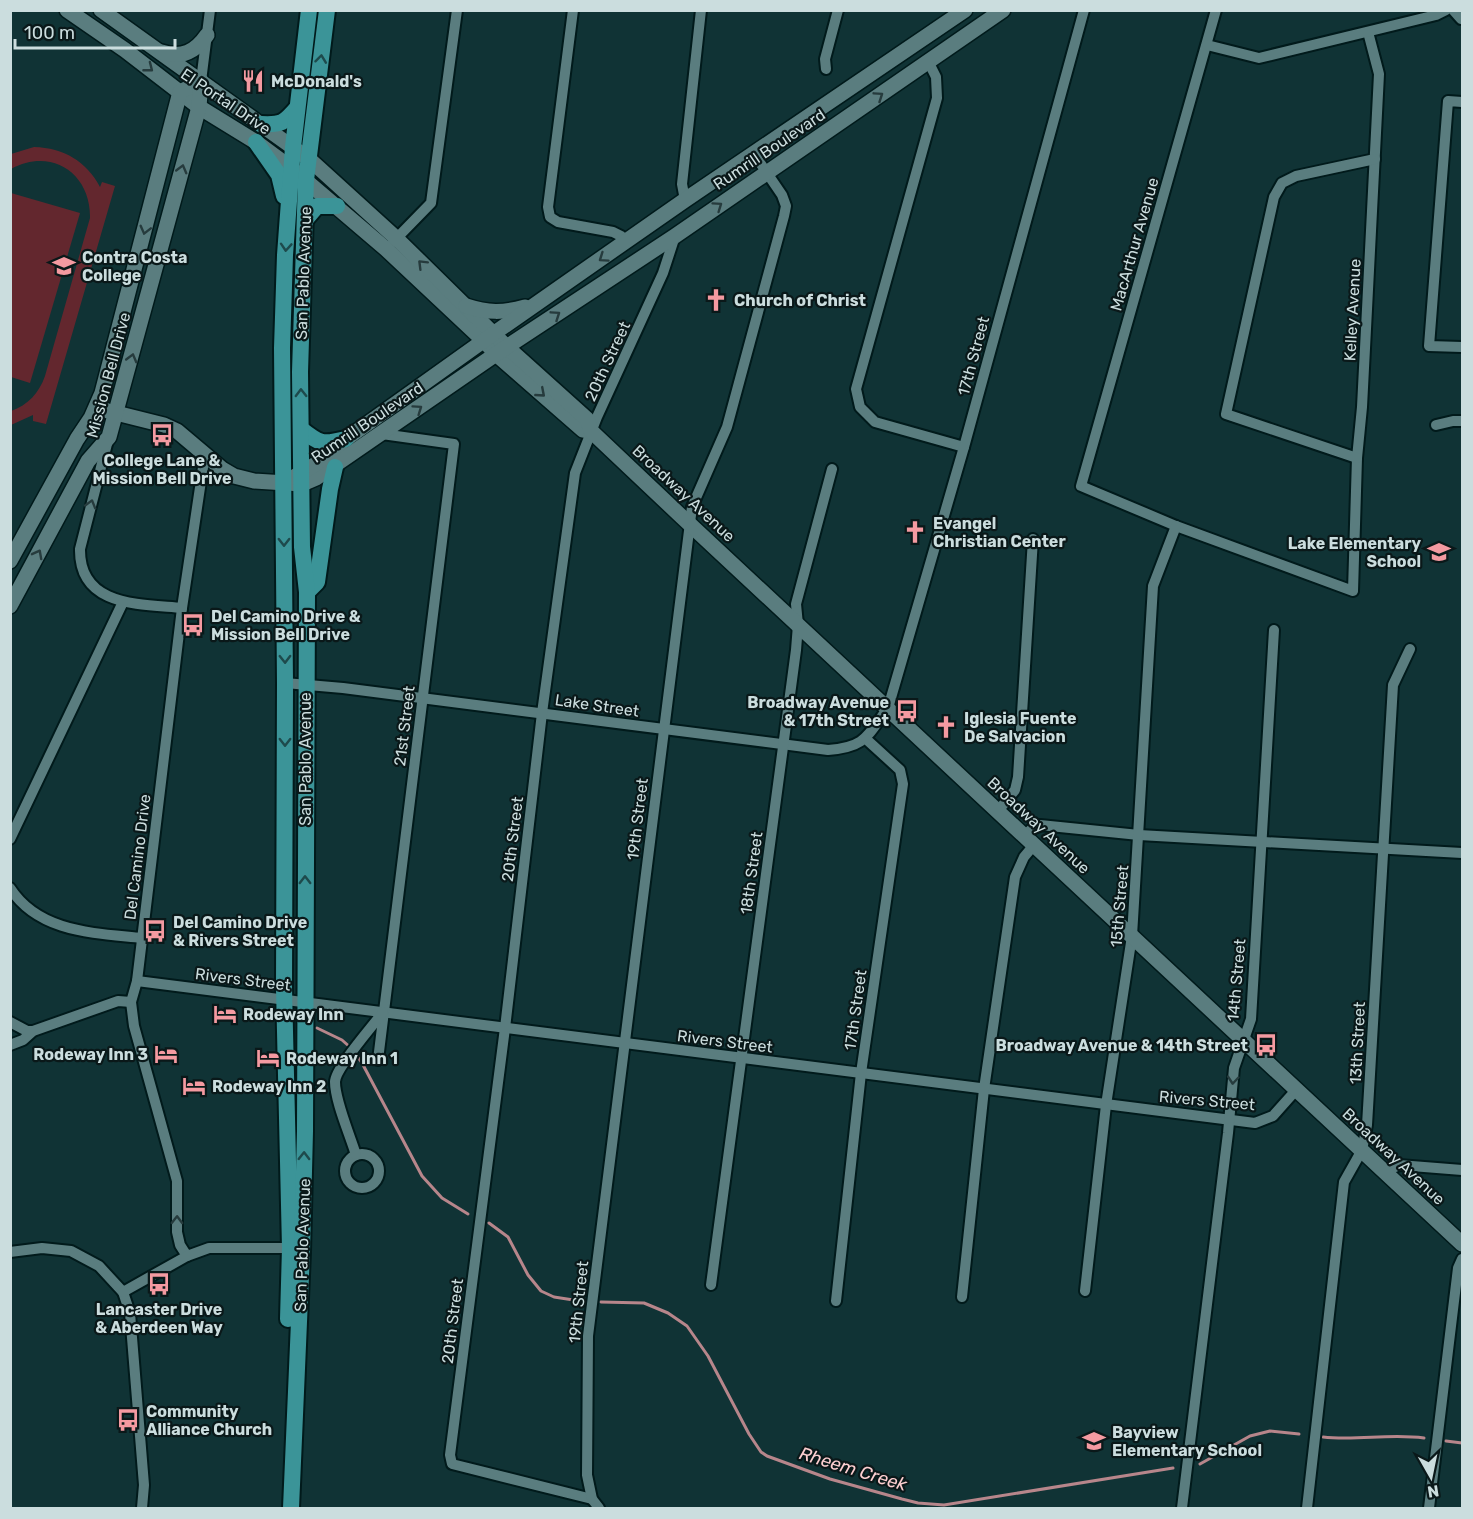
<svg xmlns="http://www.w3.org/2000/svg" width="1473" height="1519" viewBox="0 0 1473 1519" font-family="Rubik,sans-serif">
<rect width="100%" height="100%" fill="#103335"/>
<g fill="#63272e">
<path d="M34,147C64,148 86,161 100,187L102,182L115,186L46,424L33,421V415L11,425V411C28,405 39,393 45,376L90,218C91,173 51,147 11,169V154Z"/>
<path d="M11,193L80,213L30,383L11,377Z"/>
</g>
<g fill="none" stroke-linecap="round" stroke-linejoin="round">
<g stroke="#b7868b" stroke-width="3">
<path d="M317,1028L342,1040L351,1048"/>
<path d="M355,1053L362,1063L422,1176L442,1198L468,1214"/>
<path d="M489,1223L508,1237L528,1275L541,1291L554,1297L580,1301"/>
<path d="M601,1302L644,1303L668,1313L687,1326L708,1356L749,1434L761,1452L767,1456L830,1479L902,1499L918,1503L944,1505L1173,1468"/>
<path d="M1323,1437C1357,1441 1390,1433 1424,1438"/>
<path d="M1446,1441L1462,1443"/>
<path d="M1200,1464L1250,1436L1270,1431L1299,1434"/>
</g>
<g stroke="#011a1b" stroke-width="14">
<g id="street">
<path d="M573,10L548,207L550,217L558,222L613,232L621,236L626,242"/>
<path d="M1216,10L1081,486L1176,526L1353,591L1357,458L1362,407L1379,74L1368,32"/>
<path d="M1453,10L1461,19"/>
<path d="M1207,45L1259,58L1436,15L1446,10"/>
<path d="M929,63L936,77L937,98L856,389L860,407L875,422L964,447"/>
<path d="M826,69L825,59L838,10"/>
<path d="M201,81L210,10"/>
<path d="M1462,102L1448,101L1429,346L1462,347"/>
<path d="M685,200L682,184L701,10"/>
<path d="M393,242L431,203L457,10"/>
<path d="M1436,425L1453,421H1462"/>
<path d="M108,440L80,549C79,607 140,604 182,608"/>
<path d="M1357,458L1226,414L1274,197L1282,183L1296,176L1375,159"/>
<path d="M285,683L343,688L828,750C866,747 867,736 888,708L964,447L1084,10"/>
<path d="M998,811L1015,790L1018,777L1033,539"/>
<path d="M1024,836L1035,826L1040,825L1139,835L1462,853"/>
<path d="M10,839L123,602"/>
<path d="M10,888C39,933 95,933 142,938"/>
<path d="M137,981L1255,1123L1273,1116L1297,1089"/>
<path d="M10,1022L27,1031H33"/>
<path d="M10,1045L23,1040L33,1031L118,1001L131,1002"/>
<path d="M378,1060L454,444L382,434"/>
<circle cx="362" cy="1171" r="17"/>
<path d="M356,1155C350,1135 335,1101 335,1082C335,1068 373,1026 383,1012"/>
<path d="M1385,1172L1399,1165L1462,1170"/>
<path d="M10,1252L42,1248L71,1251L99,1266L123,1292L130,1313L144,1485L142,1508"/>
<path d="M187,1256L180,1245L177,1232V1181L134,1026L131,1002L137,981L182,608L205,454"/>
<path d="M711,1285L796,650L798,625L796,604L832,469"/>
<path d="M1085,1291L1106,1105L1132,936L1153,586L1176,526"/>
<path d="M123,1292L187,1256L209,1248H290"/>
<path d="M962,1297L984,1089L1015,877L1024,857L1034,845"/>
<path d="M836,1301L861,1073L903,784L900,770L866,739"/>
<path d="M592,1499L452,1464L450,1455L505,1028L542,713L575,473L597,417L663,273L675,236"/>
<path d="M599,1508L592,1499L587,1475L588,1336L692,507L727,427L784,216L786,206L782,195L754,154"/>
<path d="M1182,1508L1228,1133L1234,1068L1251,1019L1274,630"/>
<path d="M1307,1508L1344,1182L1362,1150L1367,1125L1393,685L1410,649"/>
<path d="M1429,1508L1458,1268L1462,1259"/>
</g>
</g>
<g stroke="#011a1b" stroke-width="18">
<g id="secondary">
<path d="M67,10L125,50L199,107L256,142L291,168L386,249L484,341L496,354L583,430L591,431"/>
<path d="M101,10L309,159L396,238L508,348L587,419L591,431L682,517L1462,1244"/>
<path d="M162,52C182,59 196,51 207,35"/>
<path d="M466,306C488,313 503,313 525,307"/>
<path d="M96,408L164,425L177,431L222,469L234,476L254,481L302,484L316,478L496,354L675,236L1003,10"/>
<path d="M294,477L316,464L346,439L493,334L685,200L965,10"/>
<path d="M10,561L77,439L91,418L102,393L180,92L188,88"/>
<path d="M10,606L88,461L109,437L199,107L201,81"/>
</g>
</g>
<g stroke="#011a1b" stroke-width="20">
<g id="primary">
<path d="M261,124C282,125 284,123 297,108"/>
<path d="M256,142L279,175L284,196"/>
<path d="M305,220L317,206H337"/>
<path d="M301,429C320,444 322,445 346,439"/>
<path d="M307,592L317,582L330,489L335,467"/>
<path d="M288,1319L290,1248L284,988L285,683L282,348L285,255L293,147L309,10"/>
<path d="M291,1508L302,1252L305,1131L307,592L302,547L300,372L306,180L327,10"/>
</g>
</g>
<use href="#street" stroke="#5a7d7f" stroke-width="10"/>
<use href="#secondary" stroke="#5a7d7f" stroke-width="15"/>
<use href="#primary" stroke="#3b9498" stroke-width="16"/>
</g>
<defs><path id="oneway-chevron" d="M-2-3.5L2.5 0L-2 3.5" fill="none" stroke-width="1.6" stroke-linecap="round" stroke-linejoin="round" transform="scale(1.5)"/></defs>
<g stroke="#1e4a4c">
<use href="#oneway-chevron" transform="translate(321 59) rotate(-83)"/>
<use href="#oneway-chevron" transform="translate(286 247) rotate(94)"/>
<use href="#oneway-chevron" transform="translate(301 393) rotate(-91)"/>
<use href="#oneway-chevron" transform="translate(284 542) rotate(90)"/>
<use href="#oneway-chevron" transform="translate(285 659) rotate(89)"/>
<use href="#oneway-chevron" transform="translate(285 742) rotate(90)"/>
<use href="#oneway-chevron" transform="translate(305 880) rotate(-90)"/>
<use href="#oneway-chevron" transform="translate(304 1156) rotate(-89)"/>
</g>
<g stroke="#263b3d">
<use href="#oneway-chevron" transform="translate(149 68) rotate(38)"/>
<use href="#oneway-chevron" transform="translate(879 96) rotate(-34)"/>
<use href="#oneway-chevron" transform="translate(182 169) rotate(-75)"/>
<use href="#oneway-chevron" transform="translate(718 206) rotate(-35)"/>
<use href="#oneway-chevron" transform="translate(145 230) rotate(104)"/>
<use href="#oneway-chevron" transform="translate(603 258) rotate(145)"/>
<use href="#oneway-chevron" transform="translate(422 264) rotate(-135)"/>
<use href="#oneway-chevron" transform="translate(556 315) rotate(-34)"/>
<use href="#oneway-chevron" transform="translate(132 358) rotate(-75)"/>
<use href="#oneway-chevron" transform="translate(541 393) rotate(41)"/>
<use href="#oneway-chevron" transform="translate(418 409) rotate(-35)"/>
<use href="#oneway-chevron" transform="translate(91 504) rotate(-74)"/>
<use href="#oneway-chevron" transform="translate(38 554) rotate(-62)"/>
<use href="#oneway-chevron" transform="translate(1233 1080) rotate(95)"/>
<use href="#oneway-chevron" transform="translate(177 1220) rotate(-89)"/>
</g>
<defs>
<g id="restaurant-bare" transform="scale(1.8)"><path d="M-5-6h1v4h1v-4h1v4h1v-4h1v5L-1.5 .5V6h-2V.5L-5-1ZM5-6V6H3V1.5H1.5Q1.5-4 5-6Z" fill="#f49aa1" stroke="#0a1819" stroke-width="2.5" paint-order="stroke"/></g>
<g id="university-bare" transform="scale(1.8)"><path d="M0-5L7-2L0 1L-7-2ZM-4 1L0 2.5L4 1V4Q0 6-4 4Z" fill="#f49aa1" stroke="#0a1819" stroke-width="2.5" paint-order="stroke"/></g>
<g id="church-bare" transform="scale(1.8)"><path d="M-1.2-6h2.4v3.5h3.3v2.4h-3.3V6h-2.4V-.1h-3.3v-2.4h3.3Z" fill="#f49aa1" stroke="#0a1819" stroke-width="2.5" paint-order="stroke"/></g>
<g id="bus-bare" transform="scale(1.8)"><path d="M-5-6H5V4H4V6H2V4H-2V6H-4V4H-5ZM-3.5-4V0h7V-4ZM-3.5 1.2v1.5H-2V1.2ZM2 1.2v1.5H3.5V1.2Z" fill="#f49aa1" stroke="#0a1819" stroke-width="2.5" paint-order="stroke"/></g>
<g id="school-bare" transform="scale(1.8)"><path d="M0-5L7-2L0 1L-7-2ZM-4 1L0 2.5L4 1V4Q0 6-4 4Z" fill="#f49aa1" stroke="#0a1819" stroke-width="2.5" paint-order="stroke"/></g>
<g id="hotel-bare" transform="scale(1.8)"><path d="M-6-4.5h1.5V1H6V5H4.5V3h-9V5H-6ZM-4 0a1.8 1.8 0 1 1 3.6 0ZM.5 0V-2.5h3Q6-2.5 6 0Z" fill="#f49aa1" stroke="#0a1819" stroke-width="2.5" paint-order="stroke"/></g>
</defs>
<g fill-rule="evenodd">
<use href="#restaurant-bare" x="253" y="81"/>
<use href="#university-bare" x="64" y="266"/>
<use href="#church-bare" x="716" y="300"/>
<use href="#bus-bare" x="162" y="435"/>
<use href="#church-bare" x="915" y="532"/>
<use href="#school-bare" x="1439" y="552"/>
<use href="#bus-bare" x="193" y="625"/>
<use href="#bus-bare" x="907" y="711"/>
<use href="#church-bare" x="946" y="727"/>
<use href="#bus-bare" x="155" y="931"/>
<use href="#hotel-bare" x="225" y="1014"/>
<use href="#bus-bare" x="1266" y="1045"/>
<use href="#hotel-bare" x="166" y="1054"/>
<use href="#hotel-bare" x="268" y="1058"/>
<use href="#hotel-bare" x="194" y="1086"/>
<use href="#bus-bare" x="159" y="1284"/>
<use href="#bus-bare" x="128" y="1420"/>
<use href="#school-bare" x="1094" y="1441"/>
</g>
<g text-anchor="middle" stroke-width="4.5" stroke-linejoin="round" paint-order="stroke">
<g font-size="16" font-weight="bold" fill="#cbddde" stroke="#0a1819" text-anchor="start">
<text x="271" y="87">McDonald's</text>
<text x="82" y="263">Contra Costa<tspan x="82" dy="18">College</tspan></text>
<text x="734" y="306">Church of Christ</text>
<text x="162" y="466" text-anchor="middle">College Lane &amp;<tspan x="162" dy="18">Mission Bell Drive</tspan></text>
<text x="933" y="529">Evangel<tspan x="933" dy="18">Christian Center</tspan></text>
<text x="1421" y="549" text-anchor="end">Lake Elementary<tspan x="1421" dy="18">School</tspan></text>
<text x="211" y="622">Del Camino Drive &amp;<tspan x="211" dy="18">Mission Bell Drive</tspan></text>
<text x="889" y="708" text-anchor="end">Broadway Avenue<tspan x="889" dy="18">&amp; 17th Street</tspan></text>
<text x="964" y="724">Iglesia Fuente<tspan x="964" dy="18">De Salvacion</tspan></text>
<text x="173" y="928">Del Camino Drive<tspan x="173" dy="18">&amp; Rivers Street</tspan></text>
<text x="243" y="1020">Rodeway Inn</text>
<text x="1248" y="1051" text-anchor="end">Broadway Avenue &amp; 14th Street</text>
<text x="148" y="1060" text-anchor="end">Rodeway Inn 3</text>
<text x="286" y="1064">Rodeway Inn 1</text>
<text x="212" y="1092">Rodeway Inn 2</text>
<text x="159" y="1315" text-anchor="middle">Lancaster Drive<tspan x="159" dy="18">&amp; Aberdeen Way</tspan></text>
<text x="146" y="1417">Community<tspan x="146" dy="18">Alliance Church</tspan></text>
<text x="1112" y="1438">Bayview<tspan x="1112" dy="18">Elementary School</tspan></text>
</g>
<g font-size="16" fill="#cbddde" stroke="#0a1819">
<text transform="translate(226 101) rotate(34)" y="6">El Portal Drive</text>
<text transform="translate(769 149) rotate(-34)" y="6">Rumrill Boulevard</text>
<text transform="translate(1134 244) rotate(-74)" y="6">MacArthur Avenue</text>
<text transform="translate(303 273) rotate(-88)" y="6">San Pablo Avenue</text>
<text transform="translate(1352 310) rotate(-87)" y="6">Kelley Avenue</text>
<text transform="translate(973 356) rotate(-75)" y="6">17th Street</text>
<text transform="translate(607 361) rotate(-65)" y="6">20th Street</text>
<text transform="translate(108 375) rotate(-75)" y="6">Mission Bell Drive</text>
<text transform="translate(367 422) rotate(-34)" y="6">Rumrill Boulevard</text>
<text transform="translate(684 493) rotate(43)" y="6">Broadway Avenue</text>
<text transform="translate(597 705) rotate(8)" y="6">Lake Street</text>
<text transform="translate(404 726) rotate(-83)" y="6">21st Street</text>
<text transform="translate(305 759) rotate(-90)" y="6">San Pablo Avenue</text>
<text transform="translate(637 819) rotate(-83)" y="6">19th Street</text>
<text transform="translate(1039 825) rotate(43)" y="6">Broadway Avenue</text>
<text transform="translate(512 839) rotate(-83)" y="6">20th Street</text>
<text transform="translate(137 857) rotate(-83)" y="6">Del Camino Drive</text>
<text transform="translate(751 873) rotate(-82)" y="6">18th Street</text>
<text transform="translate(1119 906) rotate(-85)" y="6">15th Street</text>
<text transform="translate(243 979) rotate(7)" y="6">Rivers Street</text>
<text transform="translate(1236 980) rotate(-85)" y="6">14th Street</text>
<text transform="translate(855 1010) rotate(-82)" y="6">17th Street</text>
<text transform="translate(725 1041) rotate(7)" y="6">Rivers Street</text>
<text transform="translate(1357 1043) rotate(-87)" y="6">13th Street</text>
<text transform="translate(1207 1100) rotate(5)" y="6">Rivers Street</text>
<text transform="translate(1394 1156) rotate(43)" y="6">Broadway Avenue</text>
<text transform="translate(302 1245) rotate(-88)" y="6">San Pablo Avenue</text>
<text transform="translate(578 1302) rotate(-84)" y="6">19th Street</text>
<text transform="translate(452 1321) rotate(-83)" y="6">20th Street</text>
</g>
<g font-size="18" font-style="italic" fill="#fdcfd1" stroke="#0a1819">
<text transform="translate(853 1469) rotate(17)" y="6">Rheem Creek</text>
</g>
</g>
<rect width="1473" height="1519" fill="none" stroke="#cbddde" stroke-width="24"/>
<g transform="translate(1431 1477) rotate(171)" stroke="#0a1819" stroke-width="4.5" paint-order="stroke">
<path d="M0-4.5L10 22L0 15L-10 22Z" fill="#cbddde"/>
<text y="-9" font-size="16" font-weight="bold" text-anchor="middle" fill="#cbddde">N</text>
</g>
<path d="M15 39v9h160v-9" fill="none" stroke="#cbddde" stroke-width="3"/>
<text x="24" y="39" font-size="18" fill="#cbddde" stroke="#0a1819" stroke-width="4.5" paint-order="stroke">100 m</text>
</svg>
